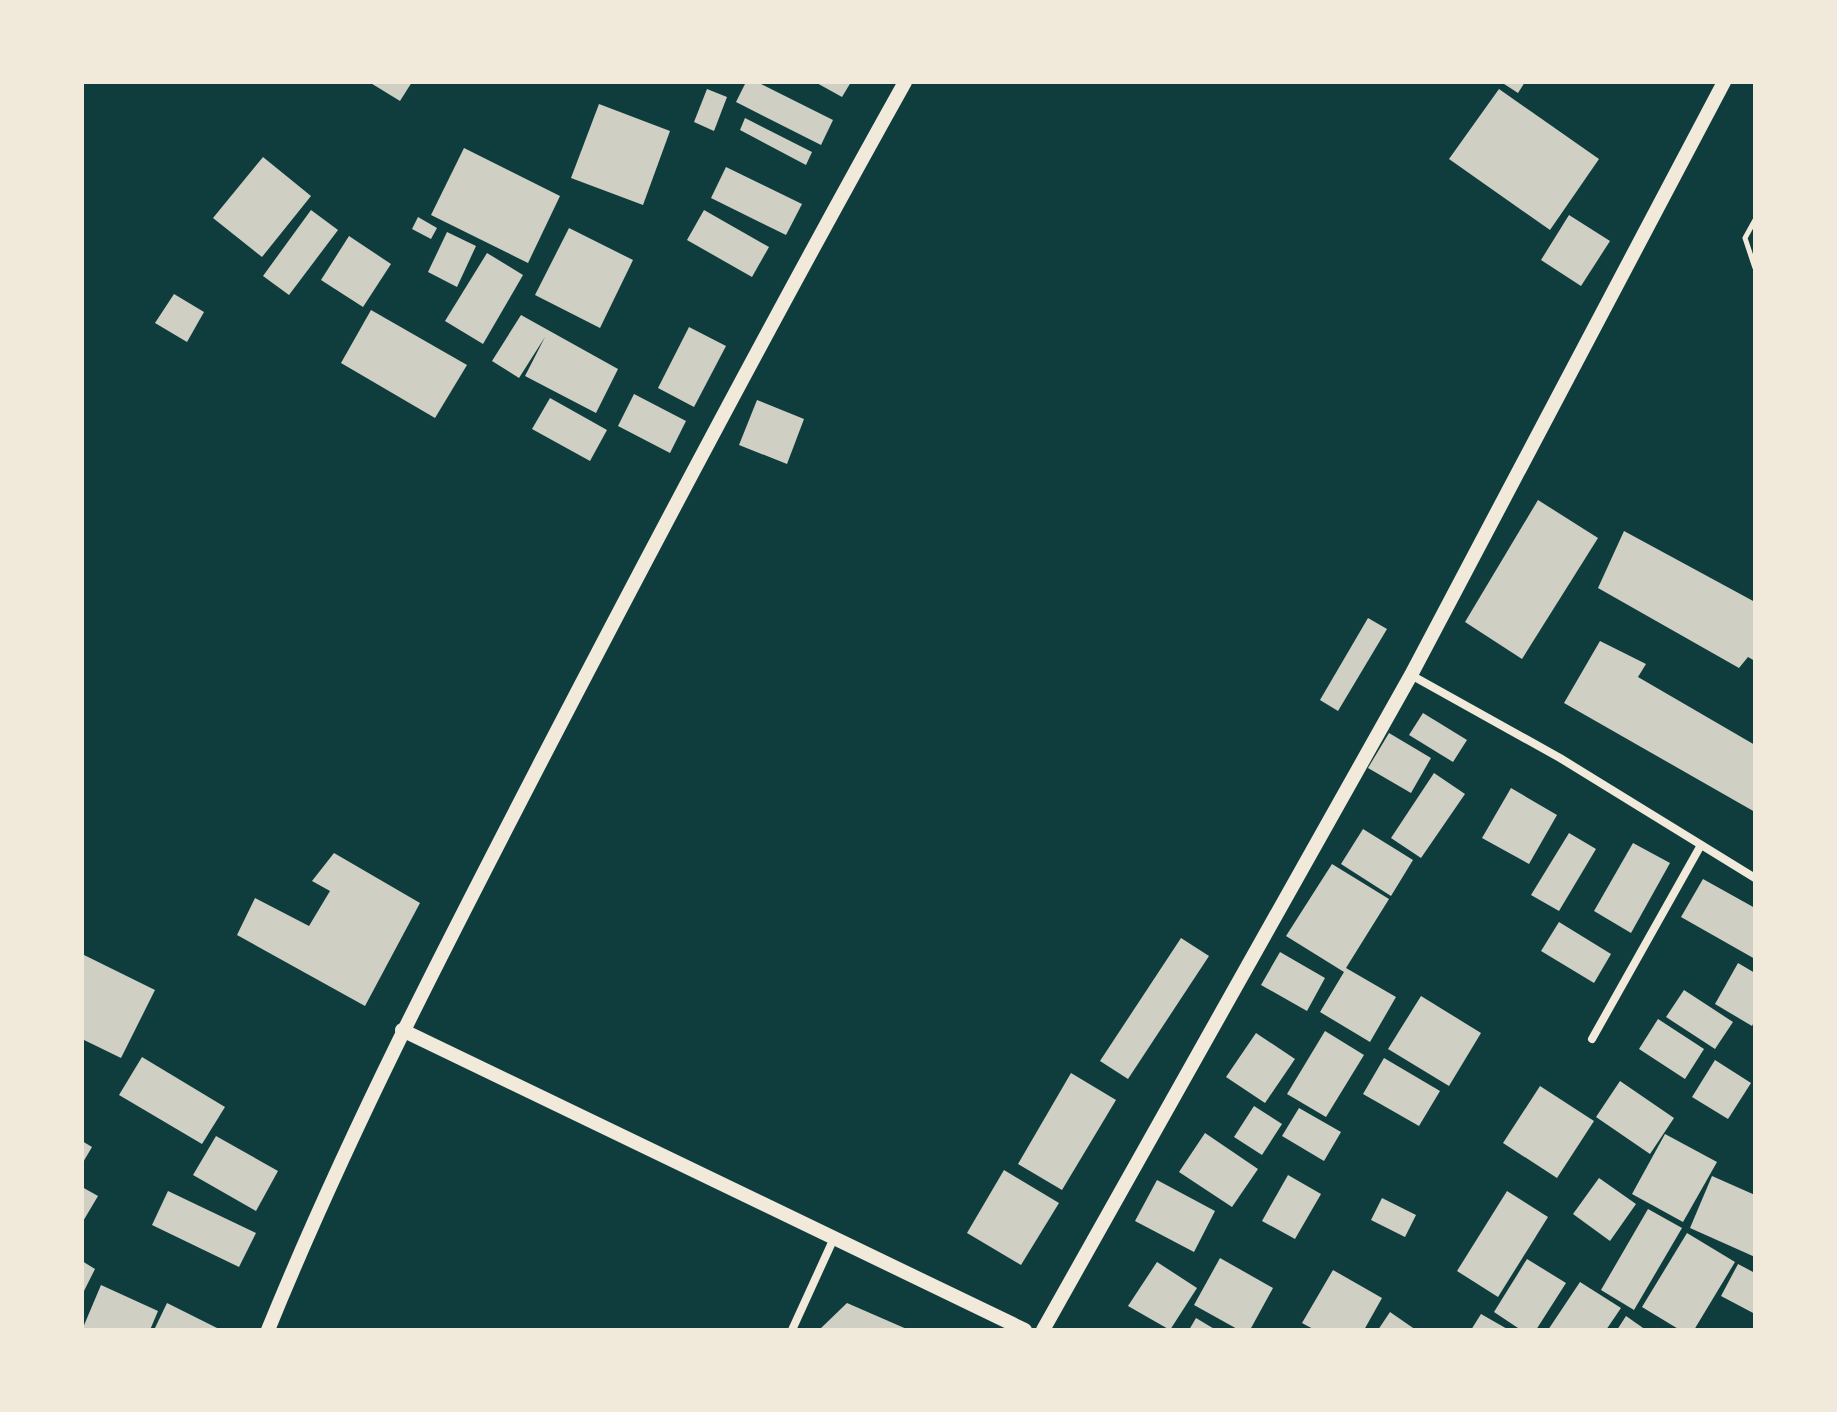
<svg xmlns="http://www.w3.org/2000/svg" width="1837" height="1412" viewBox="0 0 1837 1412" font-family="Barlow,sans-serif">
<rect width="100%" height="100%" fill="#0f3d3e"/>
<g fill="#cfcfc3">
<path d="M369,82H412L400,101Z"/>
<path d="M746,82H757L833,120L821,145L736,102Z"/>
<path d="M815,82H851L842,97Z"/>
<path d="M1501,82H1525L1518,93Z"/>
<path d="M707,89L727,97L714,131L694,122Z"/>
<path d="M1499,89L1599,159L1550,230L1449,159Z"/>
<path d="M599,104L670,131L643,205L571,178Z"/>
<path d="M745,118L812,152L806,165L740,130Z"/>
<path d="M464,148L560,196L528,263L431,215Z"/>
<path d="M263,157L311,196L262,257L213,218Z"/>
<path d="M726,167L802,204L786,235L711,198Z"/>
<path d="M311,210L338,230L289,295L263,276Z"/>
<path d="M704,210L769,247L752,277L687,240Z"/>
<path d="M1569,215L1610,241L1581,286L1541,260Z"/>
<path d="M418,217L437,228L431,239L412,229Z"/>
<path d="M569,228L633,260L600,328L535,295Z"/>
<path d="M447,232L476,246L457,287L428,272Z"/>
<path d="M349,236L391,264L363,307L321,280Z"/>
<path d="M487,253L523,275L483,344L445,321Z"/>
<path d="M174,294L204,312L187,342L155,323Z"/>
<path d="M371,310L467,365L435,418L341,363Z"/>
<path d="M521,315L618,369L596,413L525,376L545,337L519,378L492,361Z"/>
<path d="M689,327L726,346L694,407L658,388Z"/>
<path d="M634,394L686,421L670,453L618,426Z"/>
<path d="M550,398L607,430L590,461L532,429Z"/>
<path d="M757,400L804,419L787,464L739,445Z"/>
<path d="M1538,500L1598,538L1522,659L1465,622Z"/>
<path d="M1624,531L1755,602V661L1748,657L1739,668L1598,588Z"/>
<path d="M1368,618L1387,629L1338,711L1320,700Z"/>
<path d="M1600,641L1646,664L1638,677L1755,745V812L1564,703Z"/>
<path d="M1423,713L1467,740L1453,762L1409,735Z"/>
<path d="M1389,733L1431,758L1411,793L1368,768Z"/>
<path d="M1434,773L1465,794L1421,858L1391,838Z"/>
<path d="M1511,788L1557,815L1529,864L1482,838Z"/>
<path d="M1363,829L1413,860L1391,896L1341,864Z"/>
<path d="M1569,833L1596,849L1559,911L1531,895Z"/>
<path d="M1633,843L1670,863L1631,933L1594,911Z"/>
<path d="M334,853L420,903L365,1006L237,935L255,898L309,926L330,891L312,881Z"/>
<path d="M1332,864L1389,899L1346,968L1396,997L1370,1042L1320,1012L1344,972L1286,936Z"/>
<path d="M1703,879L1755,908V959L1681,917Z"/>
<path d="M1559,922L1611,954L1594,983L1541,951Z"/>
<path d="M1181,938L1209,956L1128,1079L1100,1061Z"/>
<path d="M1280,952L1325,978L1307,1011L1261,985Z"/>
<path d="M82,954L155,990L121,1058L82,1039Z"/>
<path d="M1738,963L1755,973V1020L1752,1026L1715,1004Z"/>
<path d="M1684,990L1733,1022L1715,1049L1666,1017Z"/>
<path d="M1421,996L1481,1033L1449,1086L1388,1049Z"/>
<path d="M1658,1019L1704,1049L1685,1079L1639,1049Z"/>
<path d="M1325,1031L1364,1055L1326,1117L1287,1094Z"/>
<path d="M1256,1033L1295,1059L1265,1103L1226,1077Z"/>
<path d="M142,1057L225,1107L202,1144L119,1095Z"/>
<path d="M1384,1058L1440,1091L1419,1126L1363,1094Z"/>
<path d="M1715,1060L1751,1083L1728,1119L1692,1097Z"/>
<path d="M1071,1073L1116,1100L1062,1190L1018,1164Z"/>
<path d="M1620,1081L1674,1118L1650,1154L1596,1117Z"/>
<path d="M1540,1086L1594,1121L1557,1178L1503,1143Z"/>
<path d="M1254,1106L1282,1124L1262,1155L1234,1137Z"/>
<path d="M1299,1108L1341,1132L1324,1161L1282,1136Z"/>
<path d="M1205,1133L1258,1169L1232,1207L1179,1172Z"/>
<path d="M1665,1134L1717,1162L1683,1222L1632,1194Z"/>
<path d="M216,1136L278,1171L256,1211L193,1175Z"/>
<path d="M82,1141L92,1147L82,1164Z"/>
<path d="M1004,1170L1059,1203L1021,1265L967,1233Z"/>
<path d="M1288,1175L1321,1194L1295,1239L1262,1221Z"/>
<path d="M1712,1176L1755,1195V1257L1690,1228Z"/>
<path d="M1599,1178L1636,1204L1610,1241L1573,1214Z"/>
<path d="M1157,1180L1215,1211L1194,1252L1135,1221Z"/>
<path d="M82,1187L98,1196L82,1223Z"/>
<path d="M168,1191L256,1233L239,1267L152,1225Z"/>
<path d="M1507,1191L1548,1217L1498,1297L1457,1271Z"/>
<path d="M1382,1198L1416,1215L1405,1237L1371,1220Z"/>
<path d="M1648,1209L1682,1228L1634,1310L1601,1290Z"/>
<path d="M1687,1233L1735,1262L1694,1330H1680L1642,1307Z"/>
<path d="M1220,1258L1273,1288L1250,1330H1239L1194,1305Z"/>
<path d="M1527,1259L1566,1283L1536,1330H1521L1494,1312Z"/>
<path d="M82,1261L95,1269L82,1295Z"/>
<path d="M1157,1262L1197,1288L1170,1330L1128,1306Z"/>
<path d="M1738,1264L1755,1273V1314L1721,1296Z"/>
<path d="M1333,1270L1382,1298L1364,1330H1315L1302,1323Z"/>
<path d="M1580,1282L1621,1308L1606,1330H1548Z"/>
<path d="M101,1285L158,1311L150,1330H82Z"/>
<path d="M167,1303L217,1328L216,1330H154Z"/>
<path d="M847,1303L909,1330H819Z"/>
<path d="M1390,1312L1416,1330H1378Z"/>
<path d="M1481,1314L1509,1330H1471Z"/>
<path d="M1626,1316L1646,1330H1617Z"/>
<path d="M1196,1318L1216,1330H1189Z"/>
</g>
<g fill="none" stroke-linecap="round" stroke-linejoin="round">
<path stroke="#f1e9da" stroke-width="5" d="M1755,220L1745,238L1755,268"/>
<g stroke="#f1e9da" stroke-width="8">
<path d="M1411,675L1560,758L1755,878"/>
<path d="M1592,1039L1701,845"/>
<path d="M792,1330L834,1238"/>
</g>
<g stroke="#f1e9da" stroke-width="14">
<path d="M402,1030L1025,1330"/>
<path d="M268,1330C350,1129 449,939 549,746C665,523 782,302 905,82"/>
<path d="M1043,1330L1411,675L1724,82"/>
</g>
</g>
<rect width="1837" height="1412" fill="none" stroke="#f1e9da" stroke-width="168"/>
</svg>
